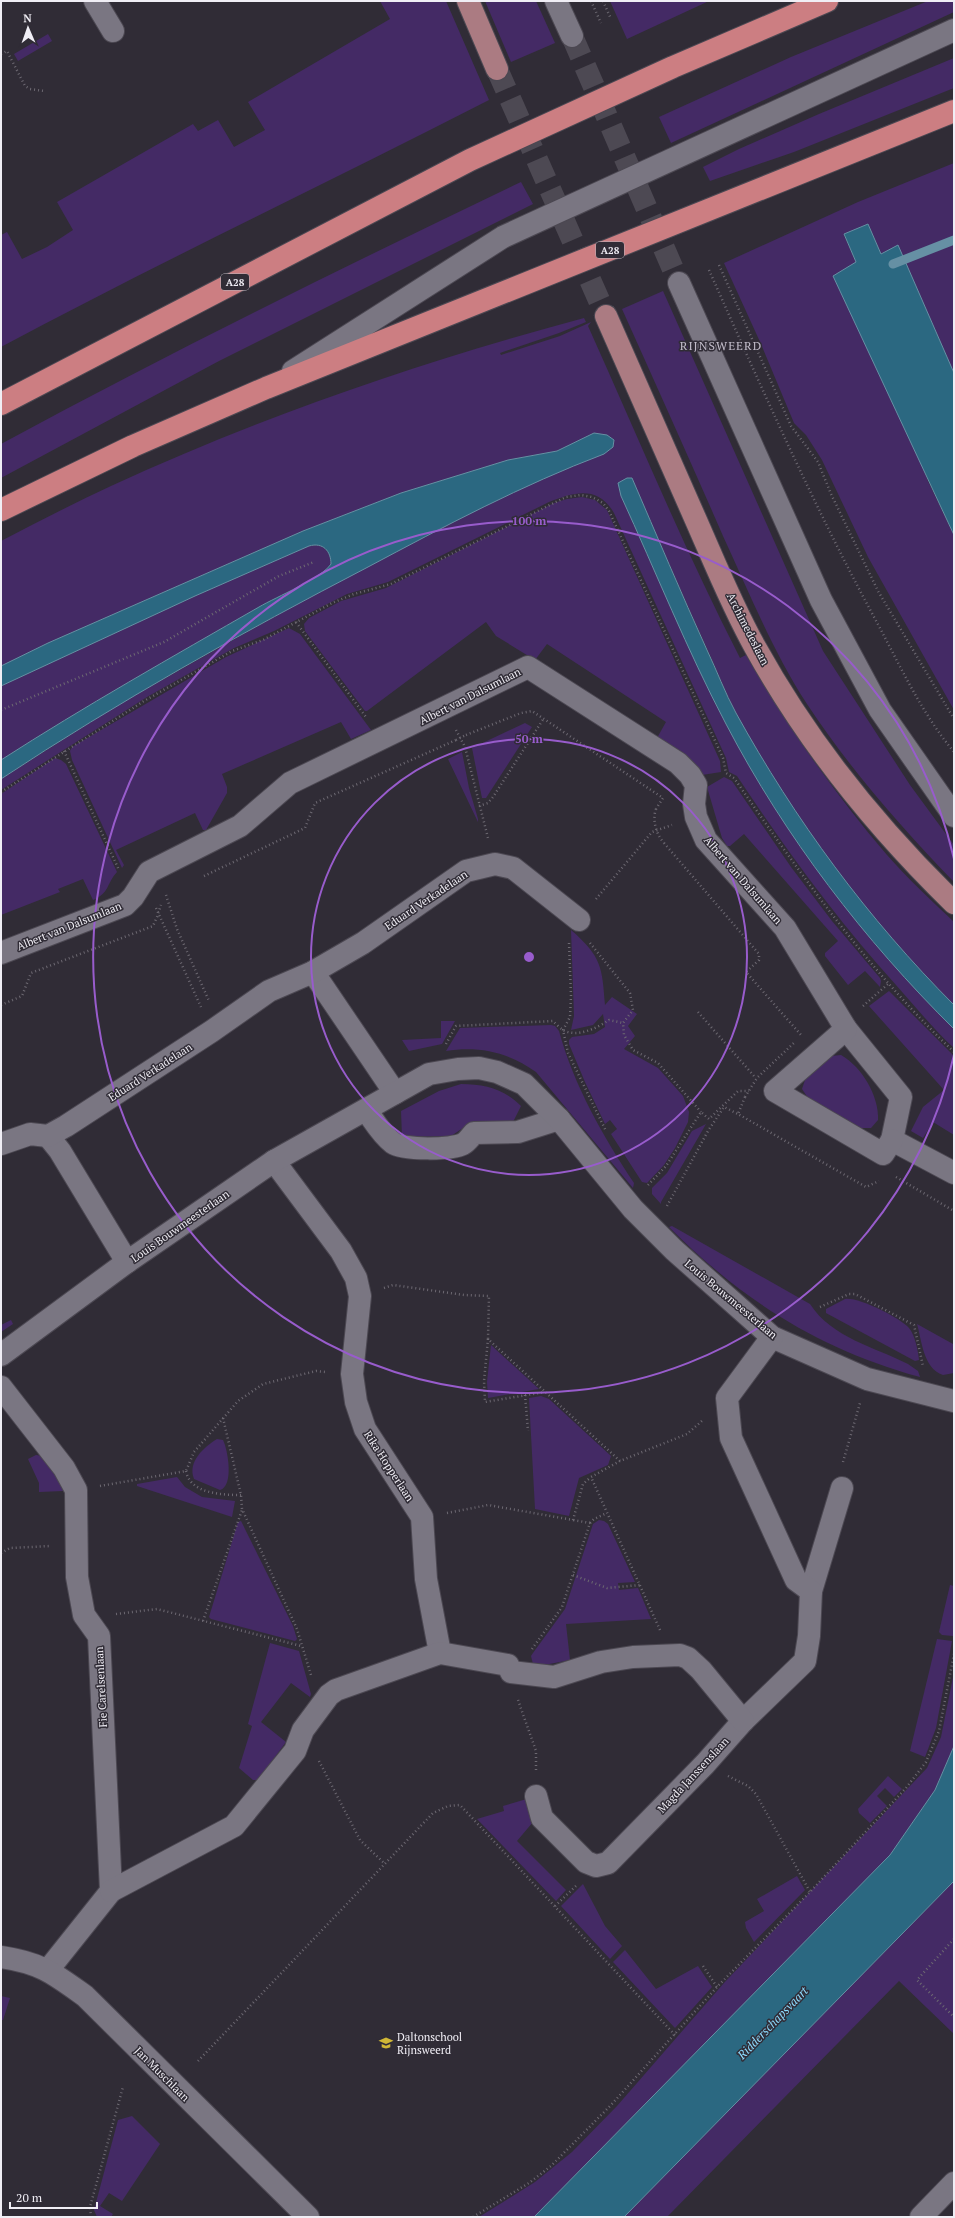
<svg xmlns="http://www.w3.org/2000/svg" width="955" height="2218" viewBox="0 0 955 2218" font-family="'PT Serif',serif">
<rect width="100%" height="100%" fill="#302c36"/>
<g fill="#442a65">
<path d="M380,1H446L489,100C327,183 162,261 1,347V235L7,232L22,259L47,247L73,230L57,202L193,124L198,131L218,120L234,147L265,130L248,102L390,19Z"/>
<path d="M485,1H536L555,43L511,62Z"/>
<path d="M610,1H709L627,39Z"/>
<path d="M928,1H954V12L671,143L659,117L791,57Z"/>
<path d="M48,34L52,41L18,61L14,54Z"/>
<path d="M954,58V88L794,152L710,181L703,167L739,149L819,114Z"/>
<path d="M954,163V373L903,259L881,254L868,224L844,235L856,262L928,481L954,535V710L868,557L822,460L806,435L794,423L761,344L724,263L858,202Z"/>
<path d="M521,182L533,204L219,361L1,478V444C172,351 346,266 521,182Z"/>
<path d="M663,291L823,651L910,785L954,845V882C901,827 849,768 807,704C773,652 749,592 723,536C690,460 656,385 622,309Z"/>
<path d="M584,318L586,322L559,333L500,353L501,355L560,336L591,322L588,326C638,437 684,549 740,658L746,655C787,726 834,793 887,855C908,879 931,900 954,922V1005C868,919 795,820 736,713C726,694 718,673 709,653C682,595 658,537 632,479L627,478L621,496C656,572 687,650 726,724C785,837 864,940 954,1029V1048C933,1029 915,1006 896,985C837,920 786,850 737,776L729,772L726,758L614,513C598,485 574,492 549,502L388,582L347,594L274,631L234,648L147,697L1,790V779L116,706L295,605L481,507L566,468L594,433L557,451L508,460L401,493L303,531L48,643L1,666V541C38,522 74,503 111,486C263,416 423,361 584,318Z"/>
<path d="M582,497L595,500L607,510L720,761L721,772L702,775L657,738L666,722L547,644L535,660L496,636L486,622L367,711H365L305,631L304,624L309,618L341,601L386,588L554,503L567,499Z"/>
<path d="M317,545C327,547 331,554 331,564C322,578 276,597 259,607C172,657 85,706 1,760V686L195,596L309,546Z"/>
<path d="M289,628L300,634L371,730L351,739L341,722L222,774L227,787V793L206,830H203L195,813L116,850L124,865L122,868L72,760L70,751L72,747L226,657Z"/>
<path d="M525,723L532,727L486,798H482L472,748Z"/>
<path d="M462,752L469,788L478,819V822L448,759Z"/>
<path d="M55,758L61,760L66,764L117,872C106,884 110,893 93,900L83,879L58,889L60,892L1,915V794Z"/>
<path d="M724,777L732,781L791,867L832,921L880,978L881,981L880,987L865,971L848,985L825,956V953L838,941L744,834L730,846H727L722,838L707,787Z"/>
<path d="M571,930C602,957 602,967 605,1005L612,997L637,1014L628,1026L635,1036L624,1049L658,1068L683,1096L689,1112L688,1122L675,1148L664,1165L647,1183L642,1182L611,1134L617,1129L610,1120L605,1124L585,1082L569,1044V1040L572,1037L594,1034L605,1027L603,1014L593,1025L571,1030L574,1016Z"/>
<path d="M889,991L954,1056V1135L933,1122L923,1138L911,1131L923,1107L944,1090L869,1006Z"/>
<path d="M441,1021H455L442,1044L409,1051L402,1040L441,1038Z"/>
<path d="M551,1025L555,1026L559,1031C574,1086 603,1136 634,1183L633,1188L536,1072C508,1052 479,1046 446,1051L460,1028Z"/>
<path d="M841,1055C862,1067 879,1096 878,1120L871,1128H861L808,1098L802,1089L805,1080L831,1056Z"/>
<path d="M461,1084C485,1084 504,1089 521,1106L513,1122H477L466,1126L451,1136L402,1137L401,1111L439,1091Z"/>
<path d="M706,1124L661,1202V1204L652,1194V1188L667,1173L692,1131Z"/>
<path d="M672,1226L810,1304C832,1338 875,1347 908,1364L918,1371L920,1377C819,1349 743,1301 669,1227Z"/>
<path d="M845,1299C859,1297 900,1318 909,1328C915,1335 918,1351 919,1360L915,1361L826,1313V1309Z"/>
<path d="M11,1320L13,1324L1,1332V1325Z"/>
<path d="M917,1324L953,1344L954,1373L943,1375C923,1368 922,1341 917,1324Z"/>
<path d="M491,1345L539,1389L488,1398L487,1382Z"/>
<path d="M541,1396L549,1399L611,1456L608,1465L579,1478L569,1516L535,1509L529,1398Z"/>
<path d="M217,1439L223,1440C228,1450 234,1486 220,1490L194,1479C187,1462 204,1447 217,1439Z"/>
<path d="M36,1455L43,1456L62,1484L63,1491L39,1492V1483L28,1459Z"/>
<path d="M177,1477L185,1487L202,1497L235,1501L232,1517L137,1486V1484Z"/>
<path d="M599,1520L604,1521L608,1524L635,1582L618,1583L619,1590L638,1588L651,1619L566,1624L570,1660L539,1666L533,1664L531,1656L533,1653L565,1609L593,1524Z"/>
<path d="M241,1521L293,1626L297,1639L295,1641L211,1619L209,1617L238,1522Z"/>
<path d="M950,1585L954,1586L953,1636L942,1635L939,1632Z"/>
<path d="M937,1639L952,1641L936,1728L925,1757L910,1751Z"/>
<path d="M270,1643L299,1651L311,1694L310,1697L291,1683L261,1722L286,1742L258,1780H253L239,1768L252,1726L248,1724Z"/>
<path d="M954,1672V1746L935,1790L890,1855L534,2217H479L535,2182L572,2152L617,2106L724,1983L927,1768L941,1737Z"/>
<path d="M888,1776L902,1789L894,1797L885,1788L877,1796L887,1806L870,1823L859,1813L858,1809Z"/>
<path d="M530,1798L533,1822L517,1841L566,1890L556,1901L477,1819L504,1811L503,1806Z"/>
<path d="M797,1876L805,1890L754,1942L746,1928L745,1922L764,1911L757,1899Z"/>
<path d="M954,1881V2034L899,1981L667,2217H624Z"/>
<path d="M583,1884L605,1926L622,1946L610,1959L561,1906Z"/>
<path d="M625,1950L656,1989L698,1966L712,1987L675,2028L613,1962Z"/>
<path d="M1,1996L10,1998L3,2020H1Z"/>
<path d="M132,2116L160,2144L122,2201L109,2193L100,2206L113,2214L111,2217H97L94,2210L118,2120Z"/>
</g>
<g fill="#2b6881" stroke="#6690a4">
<path d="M868,224L881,254L898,245L954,373V535L833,276L856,262L844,234Z"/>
<path d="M594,433L607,435L614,440L613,447L604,454C522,485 445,526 368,567C243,632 119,701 1,779V760C85,706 172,657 259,607C276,597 322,578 331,564C331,551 323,542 309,546L195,596L1,686V666L48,643L303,531L401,493L508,460L557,451Z"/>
<path d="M627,478H632C657,536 681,593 707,650C717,671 725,693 736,713C795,820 868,919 954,1005V1029C864,940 785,837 726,724C687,650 656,572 621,496L618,483Z"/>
<path d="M954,1746V1881L624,2217H534L890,1855L935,1790Z"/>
</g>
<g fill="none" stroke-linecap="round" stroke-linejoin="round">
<path stroke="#6690a4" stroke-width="9" d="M893,264L954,240"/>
<path stroke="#4d4953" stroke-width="22" stroke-dasharray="22 11" stroke-linecap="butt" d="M572,36L679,283"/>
<path stroke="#4d4953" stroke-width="22" stroke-dasharray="22 11" stroke-linecap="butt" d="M497,69L606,316"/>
<g stroke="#4c4852" stroke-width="24">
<g id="minor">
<path d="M95,1L113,31"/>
<path d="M556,1L572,36"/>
<path d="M679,283L821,600L880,710L954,816"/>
<path d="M293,371L503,237L954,30"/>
<path d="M1,953L125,905L133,897L149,872L240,826L290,783L528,667L678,763L690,775L696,785L694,804L696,817L706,840L785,928L846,1029L901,1097L892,1140L954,1173"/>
<path d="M313,972L395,1093"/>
<path d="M846,1029L775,1091L883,1154L892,1140"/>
<path d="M366,1110C374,1121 382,1135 393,1143C403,1150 452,1150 463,1144C467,1142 471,1136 474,1133L518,1132L559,1119"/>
<path d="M48,1136L60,1151L127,1262"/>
<path d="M1,1144L30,1134L48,1136L66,1126L212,1031L269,991L313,972L363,943L466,871L495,864L513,868L579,920"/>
<path d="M274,1161L341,1251L356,1278L360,1296L352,1374L356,1402L365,1429L422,1517L426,1579L440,1653"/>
<path d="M1,1355L127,1262L274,1161L429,1074L458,1069L479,1068L497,1072L524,1084L559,1119L633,1209L674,1250L772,1337L867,1379L954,1401"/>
<path d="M1,1387L64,1468L76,1490L77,1577L84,1615L99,1636L111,1891L48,1970"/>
<path d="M811,1591L842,1488"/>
<path d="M536,1796L542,1818L586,1862L596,1866L608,1863L705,1764L743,1721L805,1661L809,1636L811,1591L796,1580L731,1438L727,1398L772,1337"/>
<path d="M111,1891L234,1826L295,1751L303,1730L329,1695L336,1690L440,1653L508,1665L511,1672L554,1677L601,1662L633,1657L680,1655L688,1658L701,1670L743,1721"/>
<path d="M1,1957C41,1963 53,1973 85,1996L308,2217"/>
<path d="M921,2217L954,2183"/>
</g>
</g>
<g stroke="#4c4852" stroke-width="24">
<g id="major">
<path d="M468,1L497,69"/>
<path d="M606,316C636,383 665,451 695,518C714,561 732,606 755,647C808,743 876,827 954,903"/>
</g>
</g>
<g stroke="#4c4852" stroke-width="24">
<g id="highway">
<path d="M1,404L470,160L673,67L827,1"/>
<path d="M1,510L133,446L266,388L954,111"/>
</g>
</g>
<g stroke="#6d6972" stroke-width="2.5" stroke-dasharray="1 3" stroke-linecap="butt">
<path d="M591,1L601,23"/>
<path d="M603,1L611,19"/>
<path d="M1,54L7,51L25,86L30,89L44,91"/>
<path d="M719,265L791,426L818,462L831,494L878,591L954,719"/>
<path d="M709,270C761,387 813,504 874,617C899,663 920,711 954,752"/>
<path d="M296,622L366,717"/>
<path d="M1,710L164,642L279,576L314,562"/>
<path d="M456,730L465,747L488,838"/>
<path d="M466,735L521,713L532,711L663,798L656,809"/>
<path d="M64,751L119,870"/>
<path d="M1,792L144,701L232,651L263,640L332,603L354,594L391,584L566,497L581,495L592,497L603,503L609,511L723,758L726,773L734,778C802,876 867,969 954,1052"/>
<path d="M479,806L488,803L493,797L544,718"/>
<path d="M664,843L759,954V960L746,972L801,1035"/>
<path d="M204,876L305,828L315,803L456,740"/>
<path d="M166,895L177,929L209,1001"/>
<path d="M596,899L652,832L672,825"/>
<path d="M156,908L201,1007"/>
<path d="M569,943L571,996L570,1017L563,1030L568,1053L606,1131"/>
<path d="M590,943L630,993L633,1010L623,1023L624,1035L633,1050L658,1063L701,1112"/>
<path d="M1,1005L22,996L31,973L153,926L157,917"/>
<path d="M863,1006L888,984"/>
<path d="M698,1012L754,1076"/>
<path d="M446,1044L456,1026L553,1021C556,1024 560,1028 563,1030C577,1038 597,1028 609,1020L623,1023"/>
<path d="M745,1097L738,1114L866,1187L879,1181"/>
<path d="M896,1177L954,1211"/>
<path d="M648,1185L666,1166L701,1112L709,1119L738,1091H749"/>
<path d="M667,1206L708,1131L724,1107L738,1114"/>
<path d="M384,1288L393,1285L464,1295L489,1296L488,1339L620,1461"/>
<path d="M820,1307L849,1294H855L914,1325L923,1366"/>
<path d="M488,1339L484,1381L485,1402L545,1392"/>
<path d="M525,1395L528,1431"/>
<path d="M223,1418L241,1495L242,1509L297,1629L311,1675"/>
<path d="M843,1462L860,1403"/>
<path d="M186,1471C190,1494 223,1495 241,1495"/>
<path d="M100,1486L186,1471L194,1452L238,1401L263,1384L316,1371L326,1372"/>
<path d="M447,1513L488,1505L573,1520L583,1484L591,1477"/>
<path d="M590,1523L594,1519L607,1513"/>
<path d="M1,1553L10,1548L51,1546"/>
<path d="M573,1575L607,1588L640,1585"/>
<path d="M116,1614L157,1609L301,1646"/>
<path d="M203,1621L242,1510"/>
<path d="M660,1630L591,1477L620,1461L687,1434L703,1420"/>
<path d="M532,1649L562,1607L590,1523L573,1520"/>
<path d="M518,1700L536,1751V1770"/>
<path d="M319,1761L360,1840L385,1864"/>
<path d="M728,1776L748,1786L756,1794L810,1892"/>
<path d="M555,1906L576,1886"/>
<path d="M954,1939L917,1980L954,2017"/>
<path d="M703,1966L717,1987"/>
<path d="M198,2061L433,1813L448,1806L460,1805L675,2035"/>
<path d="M91,2217L90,2207L123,2087"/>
<path d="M473,2217L529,2183L551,2166L611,2105L717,1987L810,1892L906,1788L926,1762L939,1731L954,1654"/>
</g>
<use href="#minor" stroke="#7a7682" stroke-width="22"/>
<use href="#major" stroke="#ab7b82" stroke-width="22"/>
<use href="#highway" stroke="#cc7e82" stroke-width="22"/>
<g stroke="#6d6972" stroke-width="2.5" stroke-dasharray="1 3" stroke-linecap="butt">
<path d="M456,740L466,735"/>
<path d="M656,809C652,820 656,834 664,843"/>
<path d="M157,917L161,905"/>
<path d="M745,1097L757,1078L795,1042"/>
</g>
</g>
<g fill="none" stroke="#985ccc" stroke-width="2">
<circle cx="529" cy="957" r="218"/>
<path d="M954 1055A436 436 0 1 1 954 859"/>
</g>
<defs>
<g id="school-bare" transform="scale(1.08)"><path d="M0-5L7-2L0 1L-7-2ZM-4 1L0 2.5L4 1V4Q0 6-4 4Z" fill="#d0b736" stroke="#302c36" stroke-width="2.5" paint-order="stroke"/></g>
</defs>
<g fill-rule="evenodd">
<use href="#school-bare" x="386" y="2043"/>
</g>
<g text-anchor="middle" stroke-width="3" stroke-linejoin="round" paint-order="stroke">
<g fill="#302c36" stroke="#b6b4bc" stroke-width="1">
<rect x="596" y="242" width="28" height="16" rx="3"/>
<rect x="221" y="274" width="28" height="16" rx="3"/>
</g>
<g font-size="10" font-weight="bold" fill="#f0eef5">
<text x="610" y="254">A28</text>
<text x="235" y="286">A28</text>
</g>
<g font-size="11" fill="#f0eef5" stroke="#302c36">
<text transform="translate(748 629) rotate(63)" y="4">Archimedeslaan</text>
<text transform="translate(470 696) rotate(-27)" y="4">Albert van Dalsumlaan</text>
<text transform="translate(743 880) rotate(49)" y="4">Albert van Dalsumlaan</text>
<text transform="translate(426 900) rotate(-34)" y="4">Eduard Verkadelaan</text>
<text transform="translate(69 926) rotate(-22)" y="4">Albert van Dalsumlaan</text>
<text transform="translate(150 1072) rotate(-33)" y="4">Eduard Verkadelaan</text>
<text transform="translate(180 1226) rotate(-35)" y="4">Louis Bouwmeesterlaan</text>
<text transform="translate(731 1299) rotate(40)" y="4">Louis Bouwmeesterlaan</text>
<text transform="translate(389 1466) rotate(57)" y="4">Rika Hopperlaan</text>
<text transform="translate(101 1687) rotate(-93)" y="4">Fie Carelsenlaan</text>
<text transform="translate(693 1775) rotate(-47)" y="4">Magda Janssenslaan</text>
<text transform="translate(162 2074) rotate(45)" y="4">Jan Muschlaan</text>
</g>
<g font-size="11" fill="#f0eef5" stroke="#302c36" text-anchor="start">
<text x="397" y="2041">Daltonschool<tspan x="397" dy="13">Rijnsweerd</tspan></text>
</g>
<g font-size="12" letter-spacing="1" fill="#c1bcc9" stroke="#302c36">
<text x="721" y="350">RIJNSWEERD</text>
</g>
<g font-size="12" font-style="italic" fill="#8cdbfe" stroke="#302c36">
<text transform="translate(773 2023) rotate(-46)" y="4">Ridderschapsvaart</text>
</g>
</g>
<circle cx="529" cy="957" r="6" fill="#985ccc" stroke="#302c36" stroke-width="2"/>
<g font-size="12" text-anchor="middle" font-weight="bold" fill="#985ccc" stroke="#302c36" stroke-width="3" stroke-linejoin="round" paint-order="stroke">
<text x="529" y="525">100 m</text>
<text x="529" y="743">50 m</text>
</g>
<rect width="955" height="2218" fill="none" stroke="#f0eef5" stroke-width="4"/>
<g transform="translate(28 28) rotate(358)" stroke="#302c36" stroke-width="3" paint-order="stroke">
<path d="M0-3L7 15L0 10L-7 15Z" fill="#f0eef5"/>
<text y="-6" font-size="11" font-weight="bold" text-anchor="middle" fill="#f0eef5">N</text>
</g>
<path d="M10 2202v6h87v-6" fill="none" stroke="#f0eef5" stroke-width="2"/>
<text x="16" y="2202" font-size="12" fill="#f0eef5" stroke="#302c36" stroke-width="3" paint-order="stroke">20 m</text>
</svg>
